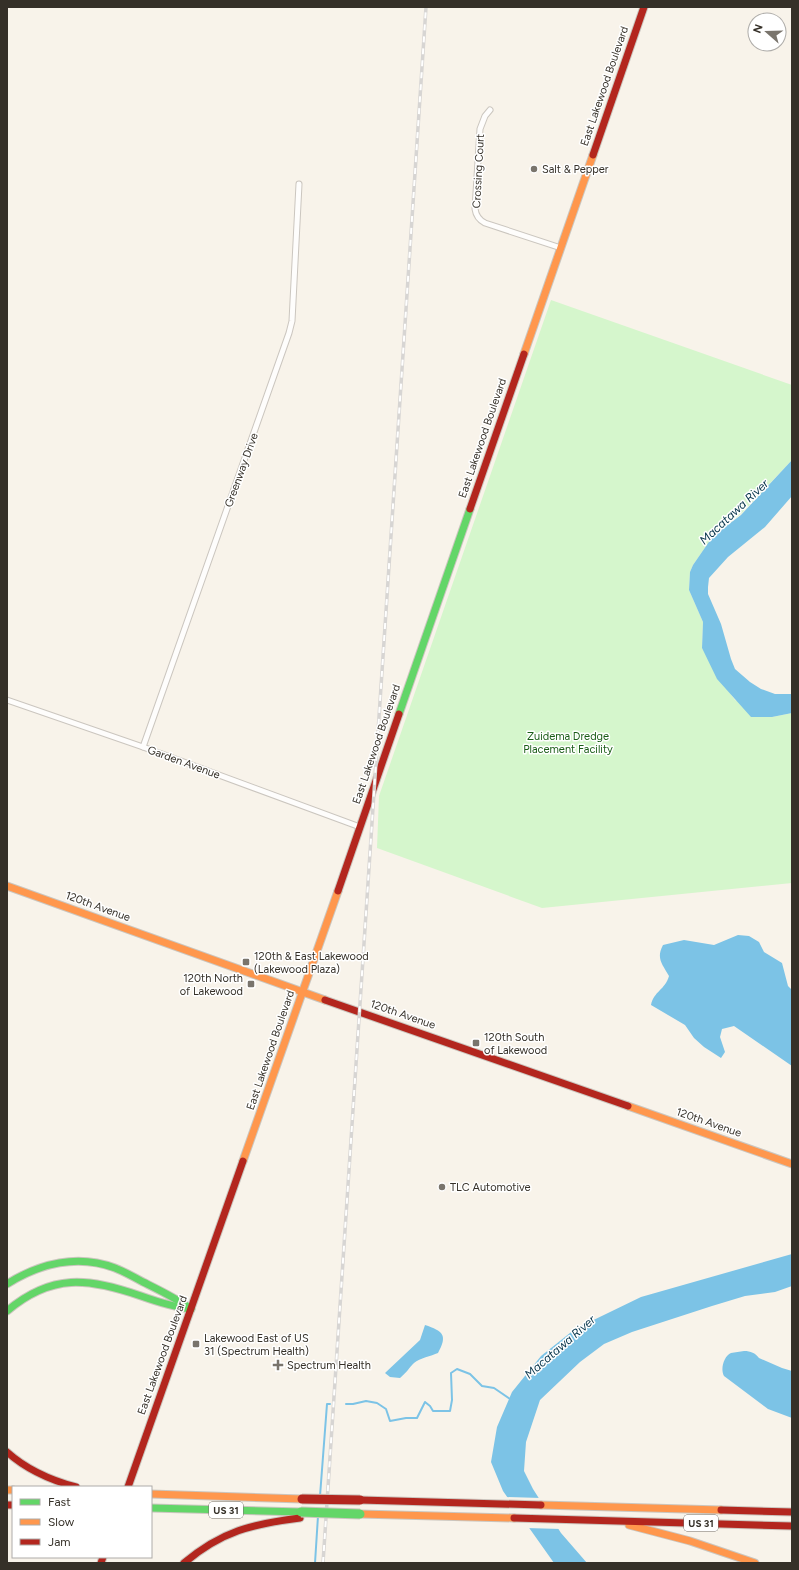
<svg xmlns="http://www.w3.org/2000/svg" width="799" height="1570" viewBox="0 0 799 1570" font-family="Figtree,sans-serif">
<rect width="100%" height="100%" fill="#f8f3ea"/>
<path fill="#d5f6cc" d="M551,300L792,385V460L742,513L713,536L693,565L690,572L689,590L703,622L702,648L727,689L735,700L772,717L792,713V883L542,908L377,848L379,796Z"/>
<g fill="#7cc3e6">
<path d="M792,460V496L765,527L728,557L709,578L708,587V594L721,624L731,659L735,669L750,682L761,689L775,694H792V713L772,717H751L717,679L702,648L703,622L689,590L690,572L693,565L713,536L741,515Z"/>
<path d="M738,935L749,936L759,942L764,952L782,963L788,986L792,990V1066L734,1026L722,1029L720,1037L725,1052L721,1058L704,1047L694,1038L685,1025L651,1005C654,991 665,990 669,976C662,964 656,958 663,945L684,940L714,945Z"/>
<path d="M792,1254V1286L775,1292L745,1296L712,1306L632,1332L604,1344L580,1362L540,1400L526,1442L524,1471L533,1489L561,1533L587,1563H554L503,1491L491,1462L497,1427L512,1392L541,1356L575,1329L641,1297Z"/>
<path d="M425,1325C443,1331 448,1335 438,1353C431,1356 420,1358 414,1363C409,1368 407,1372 400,1378L390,1377L385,1373L420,1340Z"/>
<path d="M744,1351C751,1351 755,1353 759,1358L782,1368L792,1371V1418L768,1409L724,1376C720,1369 724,1356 731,1353C735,1352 740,1352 744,1351Z"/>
</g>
<path fill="#f8f3ea" d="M505,1497L541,1498L561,1529L526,1528Z"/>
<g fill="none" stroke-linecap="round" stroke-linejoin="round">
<g stroke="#7cc3e6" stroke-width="2">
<path d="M346,1404H353L366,1401L377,1403L386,1409L390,1421L406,1418H417L425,1402L430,1406L433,1411H450L452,1400L451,1373L457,1369L470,1374L482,1386L494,1388L510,1399"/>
<path d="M320,1496L327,1404H330"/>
<path d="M315,1563L318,1516"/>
</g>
<g stroke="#cbc6bf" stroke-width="7">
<g id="street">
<path d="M490,110L485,116L480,129L475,209C476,216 479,220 485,223L561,248"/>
<path d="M7,700L143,747L360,827"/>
<path d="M143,747L289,333L292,321L299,184"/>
</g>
</g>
<g stroke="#cbc6bf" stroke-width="9">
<g id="fast">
<path d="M399,714L470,509"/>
<path d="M7,1284C40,1263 78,1254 115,1268C125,1272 134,1277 143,1282C159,1290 176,1298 191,1309"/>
<path d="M7,1311C52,1273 88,1278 141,1296C158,1302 173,1307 191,1309"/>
<path d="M151,1508L301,1512"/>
</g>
</g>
<g stroke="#cbc6bf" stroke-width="9">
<g id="slow">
<path d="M524,354L593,155"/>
<path d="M7,886L325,1000"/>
<path d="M628,1106L792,1164"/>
<path d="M243,1161L338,891"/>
<path d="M7,1490H13"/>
<path d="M151,1494L302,1499"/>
<path d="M541,1505L721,1510"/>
<path d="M360,1514L514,1518"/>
<path d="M629,1525L690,1541L755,1563"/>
</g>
</g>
<g stroke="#cbc6bf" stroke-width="9">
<g id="jam">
<path d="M593,155L644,7"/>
<path d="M470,509L524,354"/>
<path d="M338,891L399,714"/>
<path d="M325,1000L628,1106"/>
<path d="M7,1452C27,1470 50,1480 76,1487"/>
<path d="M128,1487L243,1161"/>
<path d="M360,1500L541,1505"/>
<path d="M7,1505H13"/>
<path d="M721,1510L792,1512"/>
<path d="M514,1518L792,1526"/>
<path d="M101,1563L103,1557"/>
<path d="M184,1563C222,1531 252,1524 300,1518"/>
</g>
</g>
<use href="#street" stroke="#fefdfc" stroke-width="5"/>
<use href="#fast" stroke="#63d668" stroke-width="7"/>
<use href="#slow" stroke="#ff974d" stroke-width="7"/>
<use href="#jam" stroke="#b3261e" stroke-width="7"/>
<g stroke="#d7d5d3" stroke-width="3.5">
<path id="rail" d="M323,1563L426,7"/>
</g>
<use href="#rail" stroke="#fff" stroke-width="2" stroke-dasharray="6" stroke-linecap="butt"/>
<g stroke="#cbc6bf" stroke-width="11" stroke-linecap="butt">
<path id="fast-bridge" d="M301,1512L360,1514"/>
</g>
<g stroke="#cbc6bf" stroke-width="11" stroke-linecap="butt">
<path id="jam-bridge" d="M302,1499L360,1500"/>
</g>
<use href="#fast-bridge" stroke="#63d668" stroke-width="9"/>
<use href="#jam-bridge" stroke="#b3261e" stroke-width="9"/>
</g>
<g fill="#79746c" stroke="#fff" stroke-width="1.5">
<circle cx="534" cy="169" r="4"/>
<rect x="242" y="958" width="8" height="8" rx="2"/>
<rect x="247" y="980" width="8" height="8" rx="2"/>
<rect x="472" y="1039" width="8" height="8" rx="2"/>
<circle cx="442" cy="1187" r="4"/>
<rect x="192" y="1340" width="8" height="8" rx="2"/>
<path d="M276 1359h4v4h4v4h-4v4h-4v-4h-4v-4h4z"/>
</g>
<g text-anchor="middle" stroke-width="3" stroke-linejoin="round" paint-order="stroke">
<g fill="#fff" stroke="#726e68" stroke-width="1">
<rect x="209" y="1502" width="34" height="16" rx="3"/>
<rect x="684" y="1515" width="34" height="16" rx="3"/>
</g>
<g font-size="10" font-weight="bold" fill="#353028">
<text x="226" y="1514">US 31</text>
<text x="701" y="1527">US 31</text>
</g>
<g font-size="11" fill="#353028" stroke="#fff">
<text transform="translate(604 86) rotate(-71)" y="4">East Lakewood Boulevard</text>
<text transform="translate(478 171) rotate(-87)" y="4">Crossing Court</text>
<text transform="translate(482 438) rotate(-71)" y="4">East Lakewood Boulevard</text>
<text transform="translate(241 470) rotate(-70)" y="4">Greenway Drive</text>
<text transform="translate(376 744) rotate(-71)" y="4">East Lakewood Boulevard</text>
<text transform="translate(184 762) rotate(20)" y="4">Garden Avenue</text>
<text transform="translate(98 906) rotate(20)" y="4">120th Avenue</text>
<text transform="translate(403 1014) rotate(19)" y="4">120th Avenue</text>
<text transform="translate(270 1050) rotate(-71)" y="4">East Lakewood Boulevard</text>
<text transform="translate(709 1122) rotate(19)" y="4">120th Avenue</text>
<text transform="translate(162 1355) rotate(-70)" y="4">East Lakewood Boulevard</text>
</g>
<g font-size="11" fill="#353028" stroke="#fff" text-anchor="start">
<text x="542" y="173">Salt &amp; Pepper</text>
<text x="254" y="960">120th &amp; East Lakewood<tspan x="254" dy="13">(Lakewood Plaza)</tspan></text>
<text x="243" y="982" text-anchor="end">120th North<tspan x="243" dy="13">of Lakewood</tspan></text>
<text x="484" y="1041">120th South<tspan x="484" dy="13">of Lakewood</tspan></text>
<text x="450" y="1191">TLC Automotive</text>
<text x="204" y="1342">Lakewood East of US<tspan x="204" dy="13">31 (Spectrum Health)</tspan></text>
<text x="287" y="1369">Spectrum Health</text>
</g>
<g font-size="11" fill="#1a5d17" stroke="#fff">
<text x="568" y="740">Zuidema Dredge<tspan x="568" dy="13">Placement Facility</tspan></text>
</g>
<g font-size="12" font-style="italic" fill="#07354b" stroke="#fff">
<text transform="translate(734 512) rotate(-43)" y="4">Macatawa River</text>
<text transform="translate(560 1347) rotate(-41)" y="4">Macatawa River</text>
</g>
</g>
<rect width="799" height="1570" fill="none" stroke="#353028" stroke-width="16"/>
<rect x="12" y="1486" width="140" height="72" fill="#ffffff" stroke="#aeaca9"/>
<rect x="20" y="1499" width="20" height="6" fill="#63d668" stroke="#aeaca9"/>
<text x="48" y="1506" font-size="12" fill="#353028">Fast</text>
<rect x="20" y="1519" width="20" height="6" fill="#ff974d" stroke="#aeaca9"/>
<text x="48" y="1526" font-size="12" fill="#353028">Slow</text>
<rect x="20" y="1539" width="20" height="6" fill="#b3261e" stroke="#aeaca9"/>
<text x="48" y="1546" font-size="12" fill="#353028">Jam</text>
<g transform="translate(767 32) rotate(290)"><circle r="19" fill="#ffffff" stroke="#aeaca9"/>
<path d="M0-3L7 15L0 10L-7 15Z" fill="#79746c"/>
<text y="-6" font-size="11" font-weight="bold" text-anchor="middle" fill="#353028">N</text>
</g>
</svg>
